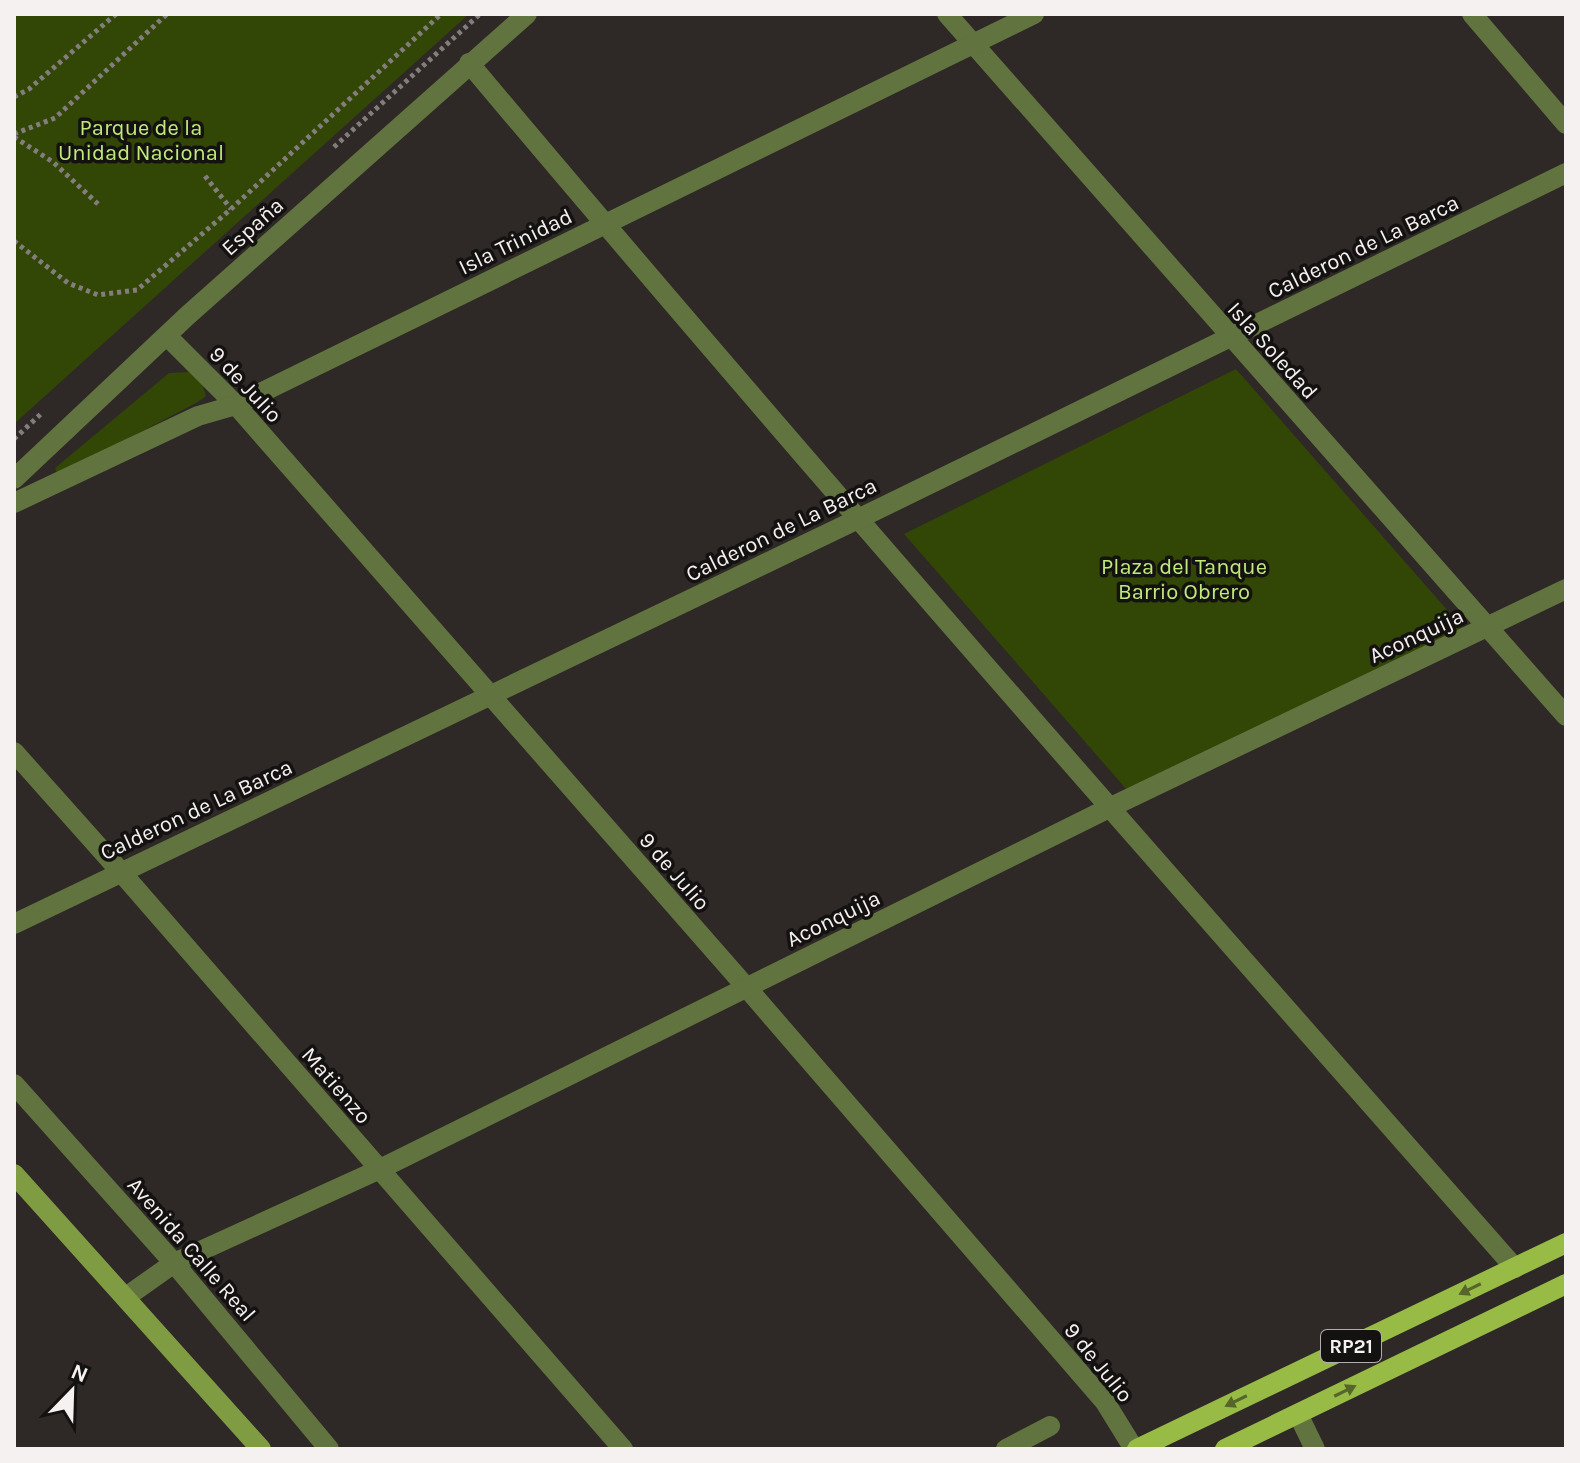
<svg xmlns="http://www.w3.org/2000/svg" width="1580" height="1463" viewBox="0 0 1580 1463" font-family="Karla,sans-serif">
<rect width="100%" height="100%" fill="#2e2827"/>
<g fill="#324605">
<path d="M14,14H469L14,424Z"/>
<path d="M1236,369L1463,628L1127,790L904,534Z"/>
<path d="M189,372L202,384L206,396L198,402L58,475L55,468L169,373Z"/>
</g>
<g fill="none" stroke-linecap="round" stroke-linejoin="round">
<g stroke="#837e7d" stroke-width="5" stroke-dasharray="4 4" stroke-linecap="butt">
<path d="M14,97L29,89L116,14"/>
<path d="M14,134L55,118L167,14"/>
<path d="M14,137L53,162L98,204"/>
<path d="M334,147L480,14"/>
<path d="M205,176L231,209"/>
<path d="M14,241L68,283L98,295L137,290L231,209L441,14"/>
<path d="M14,439L43,412"/>
</g>
<g stroke="#61733e" stroke-width="20">
<path d="M947,14L1566,716"/>
<path d="M1472,14L1566,124"/>
<path d="M469,63C811,470 1163,869 1515,1268"/>
<path d="M167,336L236,405L747,988L1105,1402L1134,1449"/>
<path d="M14,479L187,316L527,14"/>
<path d="M14,503L198,416L236,405L1034,14"/>
<path d="M14,752L121,872L623,1449"/>
<path d="M14,924L858,519L1566,173"/>
<path d="M14,1084L174,1263L329,1449"/>
<path d="M126,1297L174,1263L378,1170L1109,808L1566,589"/>
<path d="M1298,1414L1315,1449"/>
<path d="M1006,1449L1050,1426"/>
</g>
<path stroke="#809c43" stroke-width="20" d="M14,1174L261,1449"/>
<g stroke="#98bb45" stroke-width="20">
<path d="M1137,1449L1566,1243"/>
<path d="M1225,1449L1566,1284"/>
</g>
</g>
<defs><path id="oneway-solid" d="M-6-.8H1V-3.2L6.5 0L1 3.2V.8H-6Z" transform="scale(2)"/></defs>
<g fill="#56662b">
<use href="#oneway-solid" transform="translate(1470 1289) rotate(154)"/>
<use href="#oneway-solid" transform="translate(1345 1391) rotate(-26)"/>
<use href="#oneway-solid" transform="translate(1236 1401) rotate(154)"/>
</g>
<g text-anchor="middle" stroke-width="7" stroke-linejoin="round" paint-order="stroke">
<rect fill="#141211" stroke="#b2aead" stroke-width="2" x="1321" y="1330" width="60" height="32" rx="6"/>
<g font-size="20" font-weight="bold" fill="#f5f1f0">
<text x="1351" y="1353">RP21</text>
</g>
<g font-size="22" fill="#c0ea7a" stroke="#141211">
<text x="141" y="135">Parque de la<tspan x="141" dy="25">Unidad Nacional</tspan></text>
<text x="1184" y="574">Plaza del Tanque<tspan x="1184" dy="25">Barrio Obrero</tspan></text>
</g>
<g font-size="22" fill="#f5f1f0" stroke="#141211">
<text transform="translate(252 226) rotate(-42)" y="8">España</text>
<text transform="translate(515 241) rotate(-26)" y="8">Isla Trinidad</text>
<text transform="translate(1363 246) rotate(-26)" y="8">Calderon de La Barca</text>
<text transform="translate(1273 350) rotate(48)" y="8">Isla Soledad</text>
<text transform="translate(246 384) rotate(47)" y="8">9 de Julio</text>
<text transform="translate(781 529) rotate(-26)" y="8">Calderon de La Barca</text>
<text transform="translate(1416 635) rotate(-25)" y="8">Aconquija</text>
<text transform="translate(196 809) rotate(-25)" y="8">Calderon de La Barca</text>
<text transform="translate(675 871) rotate(49)" y="8">9 de Julio</text>
<text transform="translate(833 918) rotate(-26)" y="8">Aconquija</text>
<text transform="translate(337 1085) rotate(49)" y="8">Matienzo</text>
<text transform="translate(192 1249) rotate(49)" y="8">Avenida Calle Real</text>
<text transform="translate(1099 1362) rotate(51)" y="8">9 de Julio</text>
</g>
</g>
<rect width="1580" height="1463" fill="none" stroke="#f5f1f0" stroke-width="32"/>
<g transform="translate(72 1391) rotate(23)" stroke="#141211" stroke-width="6" paint-order="stroke">
<path d="M0-6L14 30L0 20L-14 30Z" fill="#f5f1f0"/>
<text y="-12" font-size="22" font-weight="bold" text-anchor="middle" fill="#f5f1f0">N</text>
</g>
</svg>
